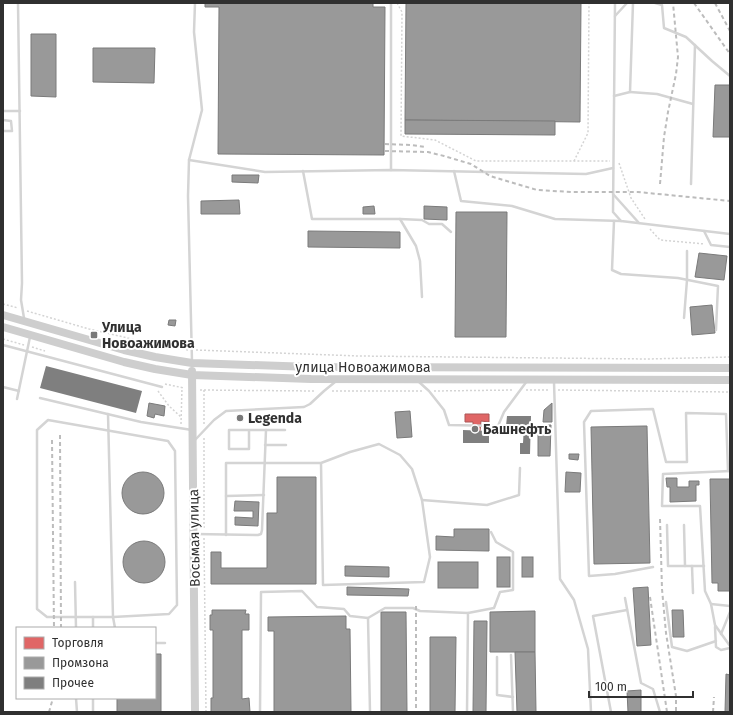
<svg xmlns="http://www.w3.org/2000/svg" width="733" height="715" viewBox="0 0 733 715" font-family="'Fira Sans',sans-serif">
<rect width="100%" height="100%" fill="#fff"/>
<path fill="#e06666" stroke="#ab5656" d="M465,414H489V422L481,421L480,431H473V422H465Z"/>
<g fill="#999" stroke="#7a7a7a">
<path d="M205,3H373V7H385L384,155L218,154L219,7H205Z"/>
<path d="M406,3H581L580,122L405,120Z"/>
<path d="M31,34H56V97L31,96Z"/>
<path d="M93,48H155L154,83L93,82Z"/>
<path d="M715,85H730V137H713Z"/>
<path d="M405,120L555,121V135L405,134Z"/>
<path d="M232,175H259L258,183L232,182Z"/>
<path d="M239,200L240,214H201V201Z"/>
<path d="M374,206L375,214H363V207Z"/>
<path d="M424,206L447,207V220L424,219Z"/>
<path d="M456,212H507L506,337H455Z"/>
<path d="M308,231L400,232V248L308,247Z"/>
<path d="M699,253L727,256L724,280L695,277Z"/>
<path d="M712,305L715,333L692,335L690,307Z"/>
<path d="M169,320H176L175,326L168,325Z"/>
<path d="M149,403L165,406L164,416L155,414L154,418L147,416Z"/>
<path d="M552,403V422H543L544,410Z"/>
<path d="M410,411L412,437L397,438L395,412Z"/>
<path d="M538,425H551L550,456H538Z"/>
<path d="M645,426H647L650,563L594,564L591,427Z"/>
<path d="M569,454H579L578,460L569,459Z"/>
<path d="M566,472L581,473L580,492H565Z"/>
<circle cx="143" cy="493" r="21"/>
<path d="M277,477H316V584H211V552H221V568H267V513H277Z"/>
<path d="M666,478H677V487H689V481H699V485H696V501L670,502V487H667Z"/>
<path d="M710,479H730V591H718V583H712Z"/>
<path d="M235,501L259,502L258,526L235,525V517L253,518V511H234Z"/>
<path d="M454,529H489V551L436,550V536L454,537Z"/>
<circle cx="144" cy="562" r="21"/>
<rect x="497" y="557" width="13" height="30"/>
<rect x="522" y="557" width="11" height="20"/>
<rect x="438" y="562" width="40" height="26"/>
<path d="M345,566L389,567V577L345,576Z"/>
<path d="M347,587L409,589L408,596L347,595Z"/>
<path d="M648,587L651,645L637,646L633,588Z"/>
<path d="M212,610H246L245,614H249V630H242V699L249,698L250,712H211V698H213V630H210V615H212Z"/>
<path d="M672,610H683L684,637H673Z"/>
<path d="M535,611V652H490V612Z"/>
<path d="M381,612H406L407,712H381Z"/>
<path d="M346,616V629H350L351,712H274V631H268V617Z"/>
<path d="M474,621H487L486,712H473Z"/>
<path d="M430,637H456L455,712H430Z"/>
<path d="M515,652H535L536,712H517Z"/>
<path d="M155,654H161V712H117V698H155Z"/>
<path d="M726,674L730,675V712H725Z"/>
<path d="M641,690V712H628L627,691Z"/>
</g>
<g fill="#7f7f7f">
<path d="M46,366L142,391L136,413L40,388Z"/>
<path d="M507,416H531L530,454H520V443H523L524,426H506Z"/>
<path d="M463,430L489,431V443H463Z"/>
</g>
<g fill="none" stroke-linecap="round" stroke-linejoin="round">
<g stroke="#d4d4d4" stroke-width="1.5" stroke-dasharray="2 2" stroke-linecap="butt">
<path d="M397,3L402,12L401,136L435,140L476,161H610"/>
<path d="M574,161L588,133L589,3"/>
<path d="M619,163L631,198L645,219"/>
<path d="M650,229L660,240L705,244"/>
<path d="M3,304L18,308"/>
<path d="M27,311L89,329L158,345L188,350"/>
<path d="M3,339L24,345"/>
<path d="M32,347L45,351"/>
<path d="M196,350L359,356L648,359L730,357"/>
<path d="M165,384L184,388"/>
<path d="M200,390L316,391"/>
<path d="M204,390V424"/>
<path d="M526,390H550"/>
<path d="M558,390L730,392"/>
<path d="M158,391L169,406L181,417"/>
<path d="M332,391H422"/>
<path d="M434,391L514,390"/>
<path d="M181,424L182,387"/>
<path d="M204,438V530"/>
<path d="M204,538L206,712"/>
</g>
<g stroke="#d4d4d4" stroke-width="2.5">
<path d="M18,3L22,283L21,300L24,318"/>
<path d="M615,3L613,212L621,221L730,234"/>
<path d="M655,3L662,5L664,28L686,37L712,61L730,76"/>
<path d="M615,16L627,3"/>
<path d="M630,92L657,94L693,104"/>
<path d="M614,96L630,92L633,3"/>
<path d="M3,111H20"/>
<path d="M3,120L11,121L12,131H3"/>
<path d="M189,160L265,172L391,170L586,174L613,168"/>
<path d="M391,170V3"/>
<path d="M303,171L312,219H400L416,246L420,261L422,297"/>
<path d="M454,171L461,201L512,206L555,219L621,221"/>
<path d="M691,184L695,45"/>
<path d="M613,194L639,223"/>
<path d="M400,219L422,220L429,224H442L451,232"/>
<path d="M614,221L612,270L621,274L678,278L718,286L716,330"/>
<path d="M704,231L711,245L730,247"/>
<path d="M684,318L687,280V251"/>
<path d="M3,345L162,387"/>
<path d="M192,361L188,196L189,160L202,110L194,32L195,3"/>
<path d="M419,382L429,391L444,410L449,425L498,426L504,412L527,381"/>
<path d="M554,382L560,579L574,600L588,649L591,712"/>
<path d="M3,387L19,391"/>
<path d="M40,398L141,422L192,430"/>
<path d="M17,399L30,337"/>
<path d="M108,414L113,617L115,628"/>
<path d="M48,420L168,441L175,451L177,605L169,614L113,617H47L37,609V430Z"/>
<path d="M266,430H285"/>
<path d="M195,440L214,420L226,411L304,407L310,404L324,391L335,382"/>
<path d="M265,445H286"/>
<path d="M730,471L663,474L662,506H700L705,591L711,604L715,625L730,646"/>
<path d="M226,496L264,495"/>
<path d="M422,500L487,505L519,495L520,468"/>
<path d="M667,525L668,566H704"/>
<path d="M684,525L685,566"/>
<path d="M195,534L258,535L261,534L262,530L266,430H229V449H249V430"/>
<path d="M226,535V463H321L323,585L424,582L430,557L422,500L412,469L400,455L379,444L350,452L321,463"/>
<path d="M692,566L693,593"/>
<path d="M653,567L615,574L589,576L584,422L591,411L653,409L666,462H687L686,413L726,414L728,471"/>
<path d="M75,582L76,628"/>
<path d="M625,598L641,683L653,689L660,712"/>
<path d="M666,602L672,647L687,651L716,641"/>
<path d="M711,604L730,606"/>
<path d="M93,617V628"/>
<path d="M368,618L370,712"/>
<path d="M715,627L716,647L721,650L730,648"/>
<path d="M721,634L730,612"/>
<path d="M155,643H165"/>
<path d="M511,655L513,712"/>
<path d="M497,657V695L513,697"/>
<path d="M76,698L77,712"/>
<path d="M93,698V712"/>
<path d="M260,712L261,592L302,591L317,607L344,609L350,616L368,618L385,608H413L420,611L468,613"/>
<path d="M467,712L468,613L494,608L500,592L513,590V552L496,542L491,532"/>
<path d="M611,712L593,616L627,610"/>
</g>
<g stroke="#cecece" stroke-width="8">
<path d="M3,315L124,350L155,357L192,363L312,367L730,368"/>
<path d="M3,327L124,362L155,369L192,375L311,379L730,380"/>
<path d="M192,371C193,485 194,598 195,712"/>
</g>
<g stroke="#bcbcbc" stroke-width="2" stroke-dasharray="4 3" stroke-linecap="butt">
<path d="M694,3L730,54"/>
<path d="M715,3L730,31"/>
<path d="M385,144L411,145L425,147"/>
<path d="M385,151L428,152L444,156L471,164L490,176L537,190L571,192H638L730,201"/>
<path d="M660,184L664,137L668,112L676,74L678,57L673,3"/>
<path d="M60,435L61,628"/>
<path d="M52,440L54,628"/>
<path d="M660,519L662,589L666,633L676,696V712"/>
<path d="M650,597L667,712"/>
<path d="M416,606V712"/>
<path d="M49,712L53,698"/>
<path d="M713,712L714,697"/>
</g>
</g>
<g fill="#787878" stroke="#fff" stroke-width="1.5">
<rect x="90" y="331" width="8" height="8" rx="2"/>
<circle cx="240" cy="418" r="4"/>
<circle cx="475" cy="429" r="4"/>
</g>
<g text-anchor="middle" stroke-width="4" stroke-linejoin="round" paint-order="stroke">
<g font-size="14" font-weight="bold" fill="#303030" stroke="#fff" text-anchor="start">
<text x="102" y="332">Улица<tspan x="102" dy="16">Новоажимова</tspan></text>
<text x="248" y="423">Legenda</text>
<text x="483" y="434">Башнефть</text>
</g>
<g font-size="14" fill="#303030" stroke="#fff">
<text x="363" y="372">улица Новоажимова</text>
<text transform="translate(194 538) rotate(-91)" y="5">Восьмая улица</text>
</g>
</g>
<rect width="733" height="715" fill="none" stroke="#303030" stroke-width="8"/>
<rect x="16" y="627" width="140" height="72" fill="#ffffff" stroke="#acacac"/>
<rect x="24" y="637" width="20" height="12" fill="#e06666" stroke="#acacac"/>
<text x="52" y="647" font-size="12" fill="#303030">Торговля</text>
<rect x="24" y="657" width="20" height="12" fill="#999999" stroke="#acacac"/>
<text x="52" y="667" font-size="12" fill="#303030">Промзона</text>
<rect x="24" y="677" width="20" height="12" fill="#7f7f7f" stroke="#acacac"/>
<text x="52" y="687" font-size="12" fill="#303030">Прочее</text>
<path d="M589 691v6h104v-6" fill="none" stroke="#303030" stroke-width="2"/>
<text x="595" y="691" font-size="12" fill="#303030" stroke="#ffffff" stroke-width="3" paint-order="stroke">100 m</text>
</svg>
